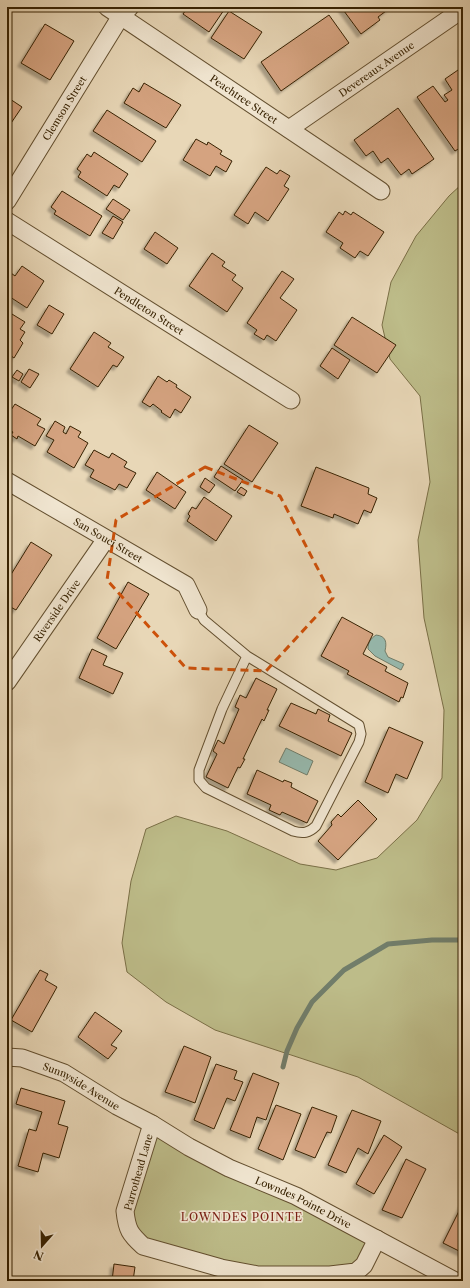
<svg xmlns="http://www.w3.org/2000/svg" width="470" height="1288" viewBox="0 0 470 1288" font-family="'Libre Caslon Text',serif">
<defs>
<filter id="shadow"><feDropShadow dx="-3.5" dy="3.5" stdDeviation="1" flood-color="#0004"/></filter>
</defs>
<rect width="100%" height="100%" fill="#e8d7b7"/>
<filter id="stains"><feTurbulence type="fractalNoise" baseFrequency=".005" numOctaves="4"/><feColorMatrix values="0 0 0 0 .2 0 0 0 0 .09 0 0 0 0 .02 0 0 0 .5 -.17"/></filter>
<radialGradient id="worn" r=".72"><stop offset=".6" stop-color="#630" stop-opacity="0"/><stop offset="1" stop-color="#630" stop-opacity=".3"/></radialGradient>
<g fill="#bdbc89" stroke="#7a6f46">
<path d="M463,183V1136L358,1077L215,1030L166,1002L127,972L122,943L131,881L146,829L176,816L227,831L300,864L336,870L377,858L417,820L442,778L444,710L424,618L418,540L430,482L420,396L390,359L382,325L391,282L416,236L449,196Z"/>
<path d="M152,1124L377,1239L364,1265L258,1275L143,1246L126,1225Z"/>
</g>
<g fill="#97baaf" stroke="#717d6a">
<path d="M376,635C386,636 387,642 385,651L388,657L404,664L401,670L375,656L368,649C368,643 370,639 376,635Z"/>
<path d="M286,748L313,761L307,775L279,762Z"/>
</g>
<g fill="none" stroke-linecap="round" stroke-linejoin="round">
<path stroke="#717d6a" stroke-width="5" d="M283,1067L287,1051L297,1028L312,1002L344,970L388,944L432,940H463"/>
</g>
<g fill="#d5a380" stroke="#372202" filter="url(#shadow)">
<path d="M188,7H226L209,32L183,14Z"/>
<path d="M341,7H389L390,8L378,17L380,20L361,34Z"/>
<path d="M229,11L262,32L244,59L211,38Z"/>
<path d="M329,15L349,43L281,91L261,62Z"/>
<path d="M45,24L74,41L50,80L21,63Z"/>
<path d="M458,70L463,77V124L460,126L463,131V146L455,151L417,97L433,86L445,102L448,100L444,95L452,90L445,79Z"/>
<path d="M144,83L181,105L166,128L124,103L133,88L139,92Z"/>
<path d="M7,97L22,107L7,129Z"/>
<path d="M398,108L434,159L412,174L409,169L401,175L388,158L381,163L373,151L366,156L354,140Z"/>
<path d="M107,110L156,141L142,162L93,131Z"/>
<path d="M196,139L207,145L208,142L222,151L220,154L232,161L226,172L216,166L210,176L183,160Z"/>
<path d="M94,152L128,174L119,188L114,185L107,196L78,177L81,172L77,169L87,154L91,157Z"/>
<path d="M266,167L277,174L280,170L290,176L284,186L289,189L268,221L255,212L248,224L234,215Z"/>
<path d="M62,191L102,216L90,236L54,214L56,211L51,207Z"/>
<path d="M113,199L130,210L123,220L106,209Z"/>
<path d="M345,211L351,215L353,212L384,232L368,256L360,251L355,258L340,248L343,243L326,232L339,212L343,215Z"/>
<path d="M113,216L123,222L113,239L102,233Z"/>
<path d="M155,232L178,248L167,264L144,249Z"/>
<path d="M212,253L225,262L222,266L236,275L232,280L243,288L227,312L189,286Z"/>
<path d="M22,266L44,281L27,308L7,295V280L11,273L15,276Z"/>
<path d="M282,271L294,279L280,298L297,310L276,341L267,335L264,340L254,334L257,330L247,323Z"/>
<path d="M49,305L64,314L52,334L37,325Z"/>
<path d="M7,311L25,322L20,329L25,332L20,340L23,343L14,358L7,353Z"/>
<path d="M352,317L396,345L377,373L334,345Z"/>
<path d="M94,332L111,343L108,347L124,357L117,367L113,365L98,387L70,369Z"/>
<path d="M332,348L350,360L338,379L320,366Z"/>
<path d="M29,369L39,374L30,388L21,382Z"/>
<path d="M17,370L23,374L19,381L12,377Z"/>
<path d="M158,376L167,382L169,380L177,385L176,387L191,397L181,413L175,409L170,418L161,412L162,411L153,404L150,407L142,402Z"/>
<path d="M15,404L41,419L37,425L45,429L35,446L18,436L17,439L11,435L13,432L7,429V416Z"/>
<path d="M55,421L65,427L63,432L66,434L70,426L81,432L78,437L88,443L74,468L47,452L54,440L46,436Z"/>
<path d="M249,425L278,443L252,482L224,464Z"/>
<path d="M94,450L109,458L112,453L127,462L124,467L136,473L127,488L119,484L115,490L90,477L94,470L85,465Z"/>
<path d="M221,466L243,480L235,491L214,477Z"/>
<path d="M316,467L369,488L368,494L377,498L371,513L364,510L358,524L334,514L333,518L301,506Z"/>
<path d="M157,472L186,492L175,509L146,490Z"/>
<path d="M205,478L215,485L209,493L200,487Z"/>
<path d="M241,487L247,491L244,496L237,492Z"/>
<path d="M204,497L232,516L216,541L187,521L190,516L188,514L192,507L196,509Z"/>
<path d="M31,542L52,555L16,610L7,605V581Z"/>
<path d="M128,582L149,594L116,649L97,638Z"/>
<path d="M342,617L373,634L363,654L387,667L385,671L408,683L403,698L401,697L399,702L347,674L349,671L321,656Z"/>
<path d="M92,649L107,656L103,665L123,673L113,694L79,678Z"/>
<path d="M256,678L277,689L267,710H269L264,721L262,719L243,759H245L240,768L238,767L228,788L206,777L217,754L213,751L218,740L224,744L239,709L235,707L240,695L246,698Z"/>
<path d="M291,703L316,714L318,709L330,715L328,721L352,733L341,756L279,726Z"/>
<path d="M389,727L423,742L407,779L396,774L388,793L365,782Z"/>
<path d="M257,770L283,782L284,780L292,783L291,787L318,801L307,823L282,812L280,815L269,810L271,805L247,794Z"/>
<path d="M358,800L377,819L338,860L318,841L332,825L331,822L338,814L341,817Z"/>
<path d="M40,970L48,974L45,980L57,987L32,1032L11,1020Z"/>
<path d="M95,1012L122,1031L111,1045L117,1048L108,1059L78,1037Z"/>
<path d="M184,1046L211,1057L195,1103L165,1092Z"/>
<path d="M216,1064L237,1071L234,1079L243,1082L235,1101L227,1098L214,1129L194,1120Z"/>
<path d="M253,1073L279,1083L266,1120L257,1117L250,1138L230,1130Z"/>
<path d="M21,1088L65,1101L58,1124L68,1127L59,1158L43,1153L38,1172L18,1166L29,1129L36,1131L42,1112L16,1104Z"/>
<path d="M276,1105L301,1114L283,1160L258,1149Z"/>
<path d="M312,1107L337,1116L331,1133L327,1132L315,1158L295,1150Z"/>
<path d="M352,1110L381,1121L368,1154L358,1148L346,1173L328,1165Z"/>
<path d="M384,1135L402,1147L374,1194L356,1184Z"/>
<path d="M406,1159L426,1169L402,1218L382,1210Z"/>
<path d="M463,1203V1253L443,1243Z"/>
<path d="M114,1264L135,1267L133,1281H112Z"/>
</g>
<g fill="none" stroke-linecap="round" stroke-linejoin="round">
<g stroke="#634f2f" stroke-width="11">
<path id="service" d="M198,610L204,620L247,656L359,725L361,734L359,742L316,826C309,833 303,834 293,831L206,788L199,780V770L222,709L247,656"/>
</g>
<g stroke="#634f2f" stroke-width="19">
<g id="minor">
<path id="s1" d="M107,7L381,191"/>
<path id="s2" d="M289,129L463,9"/>
<path id="s3" d="M7,201L121,16L130,7"/>
<path id="s4" d="M7,221L291,400"/>
<path id="s5" d="M7,481L186,585L198,610"/>
<path id="s6" d="M7,682L106,539"/>
<path id="s7" d="M7,1057L22,1058L64,1073L117,1106L152,1124L189,1147L229,1168L296,1196L455,1281"/>
<path d="M152,1124L125,1211C127,1230 130,1234 143,1246L221,1268L258,1275H330L356,1272L364,1265L377,1239"/>
</g>
</g>
<use href="#service" stroke="#f0e5d0" stroke-width="9"/>
<use href="#minor" stroke="#f0e5d0" stroke-width="17"/>
</g>
<path fill="none" stroke="#cd510a" stroke-width="3" stroke-dasharray="8 5" stroke-linejoin="round" d="M205,467L280,496L333,598L266,671L186,668L107,580L116,520Z"/>
<g text-anchor="middle" stroke-width="3.5" stroke-linejoin="round" paint-order="stroke">
<g font-size="10" fill="#372202" stroke="#f0e5d0">
<text dy="4" stroke="none"><textPath href="#s2" startOffset="106">Devereaux Avenue</textPath></text>
<text dy="4" stroke="none"><textPath href="#s1" startOffset="165">Peachtree Street</textPath></text>
<text dy="4" stroke="none"><textPath href="#s3" startOffset="109">Clemson Street</textPath></text>
<text dy="4" stroke="none"><textPath href="#s4" startOffset="168">Pendleton Street</textPath></text>
<text dy="4" stroke="none"><textPath href="#s5" startOffset="117">San Souci Street</textPath></text>
<text dy="4" stroke="none"><textPath href="#s6" startOffset="87">Riverside Drive</textPath></text>
<text dy="4" stroke="none"><textPath href="#s7" startOffset="81">Sunnyside Avenue</textPath></text>
<text transform="translate(138 1172) rotate(-74)" y="4">Parrothead Lane</text>
<text dy="4" stroke="none"><textPath href="#s7" startOffset="332">Lowndes Pointe Drive</textPath></text>
</g>
<g font-size="11" letter-spacing="1" fill="#7a1f14" stroke="#f0e5d0">
<text x="242" y="1221">LOWNDES POINTE</text>
</g>
</g>
<rect width="470" height="1288" fill="none" stroke="#e8d7b7" stroke-width="24"/>
<rect x="8" y="8" width="454" height="1272" fill="none" stroke="#372202" stroke-width="2"/>
<rect x="12" y="12" width="446" height="1264" fill="none" stroke="#372202"/>
<g transform="translate(42 1246) rotate(200)" stroke="#f0e5d0" stroke-width="3" paint-order="stroke">
<path d="M0-3L7 15L0 10L-7 15Z" fill="#372202"/>
<text y="-6" font-size="11" font-weight="bold" text-anchor="middle" fill="#372202">N</text>
</g>
<rect width="100%" height="100%" filter="url(#stains)"/>
<rect width="100%" height="100%" fill="url(#worn)"/>
</svg>
